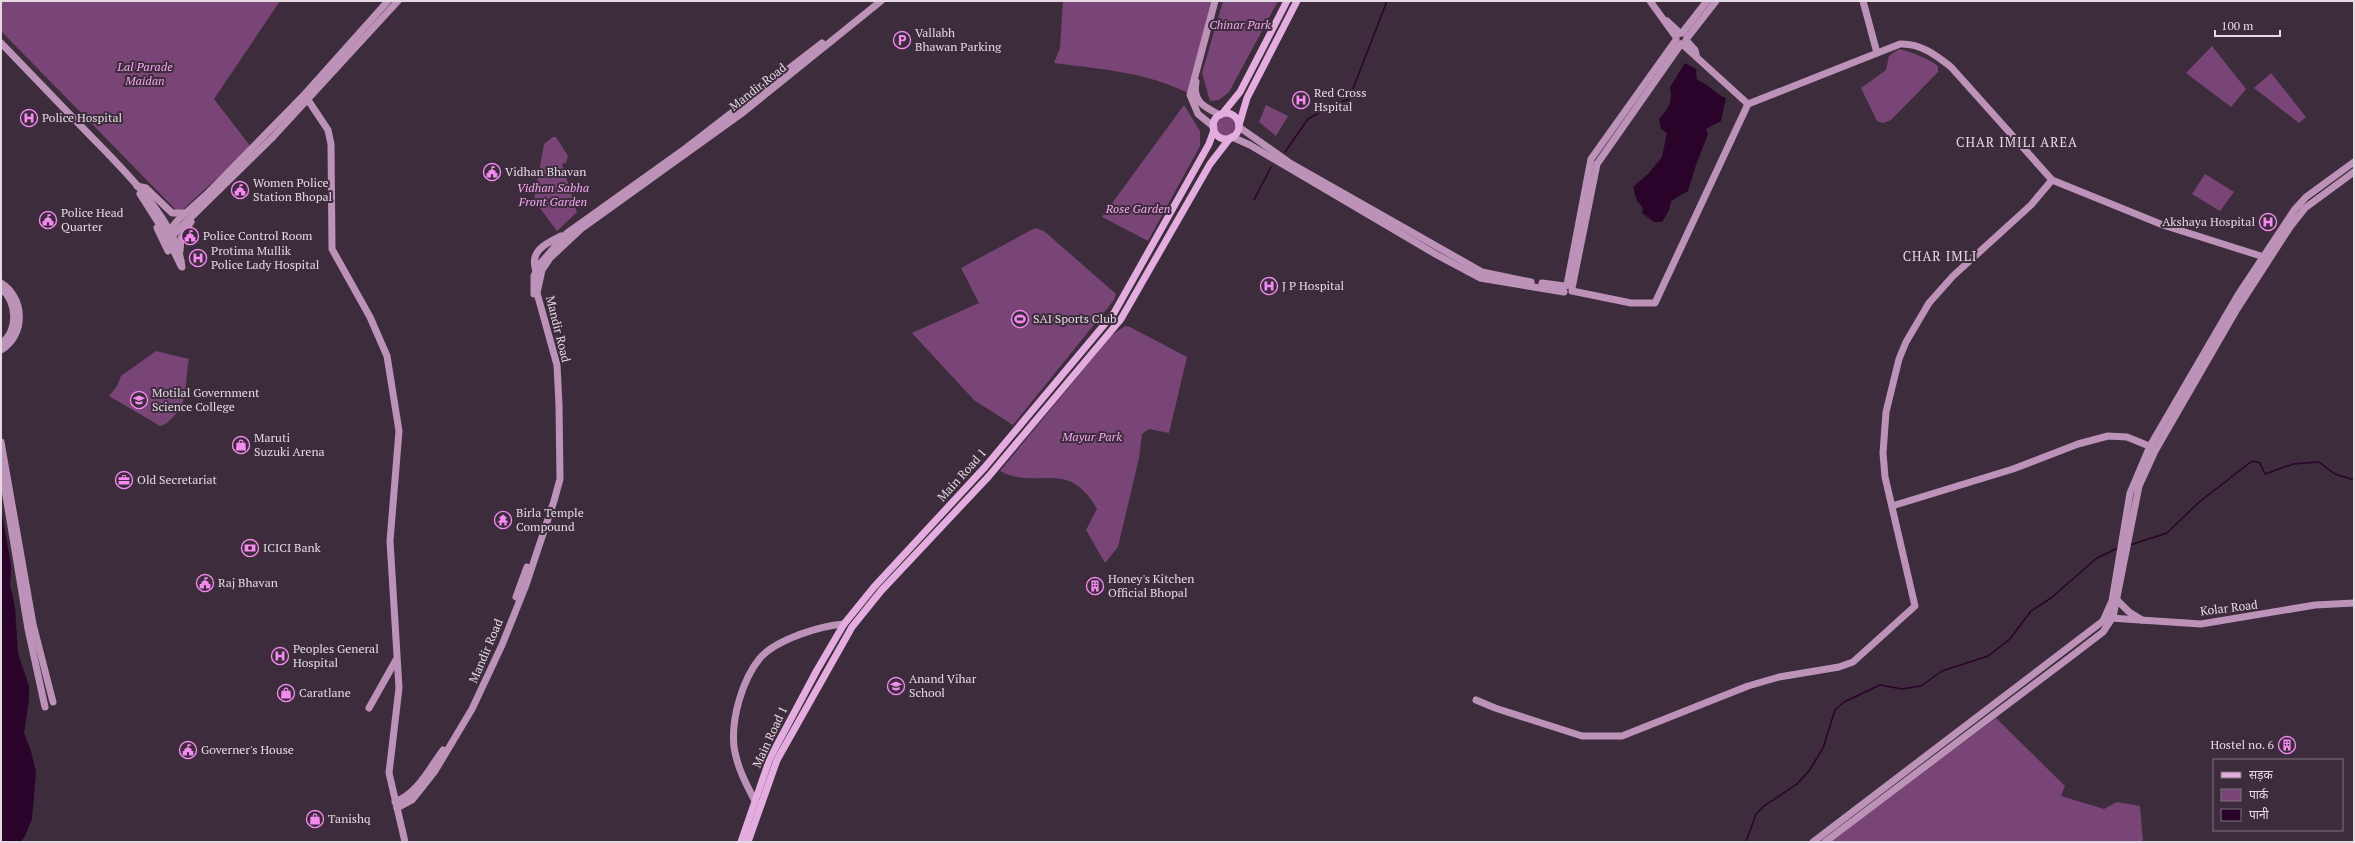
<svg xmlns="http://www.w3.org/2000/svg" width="2355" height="843" viewBox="0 0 2355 843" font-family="'PT Serif','Noto Sans Devanagari',serif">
<rect width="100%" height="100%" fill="#3d2c3c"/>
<g fill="#794577">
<path d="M1,1H280L214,99L251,147L179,213L1,31Z"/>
<path d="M1063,1H1212L1188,93C1146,72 1100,69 1054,63L1060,48Z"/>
<path d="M1223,1H1278L1229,92L1219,100L1210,101L1202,73Z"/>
<path d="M2212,46L2246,89L2231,107L2186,73Z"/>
<path d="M1899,49C1914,53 1925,57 1938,66V72L1891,120L1883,123L1877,121L1861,88L1886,70L1889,56Z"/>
<path d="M2271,73L2306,117L2299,123L2254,88Z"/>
<path d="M1184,105L1200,131V146L1148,241L1102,217Z"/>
<path d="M1266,105L1288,116L1276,136L1259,122Z"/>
<circle cx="1226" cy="126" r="10"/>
<path d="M553,137H556L568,156L566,163L562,164L577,212L557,231L534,200L544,144Z"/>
<path d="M2205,174L2234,192L2220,211L2192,194Z"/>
<path d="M1035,228L1044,231L1116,294L1114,300L1013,425L974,400L912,333L979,303L961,268Z"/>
<path d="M1125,326L1130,327L1187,357L1169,433L1149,429L1142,434L1139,458L1118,547L1105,563L1086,530L1097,509C1068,457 1038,491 1000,471L1112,335Z"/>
<path d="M156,351L189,359C184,381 190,401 173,417C168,422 167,424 160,426L109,396L117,386L121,376Z"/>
<path d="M1996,718L2065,786L2061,796L2104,809L2117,802L2140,806L2143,842H1830Z"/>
</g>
<g fill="#2a032a">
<path d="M1685,63L1696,69L1697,80C1710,84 1714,94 1726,98L1721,121L1706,129L1708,134L1696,165L1688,191L1671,201L1669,210L1662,222H1654L1642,213L1643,208L1637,201L1633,187L1649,173L1662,157L1667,133L1661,129L1659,119C1669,108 1673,101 1670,87Z"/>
<path d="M1,509L11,565L10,585L15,607L18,653L29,686V700L24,733L31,751L36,772L32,819L25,836L21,842H1Z"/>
</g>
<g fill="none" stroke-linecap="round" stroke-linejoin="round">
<g stroke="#2a032a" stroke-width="1.5">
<path d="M1285,152L1308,119L1333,105L1349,99L1387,1"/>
<path d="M1254,200L1271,167"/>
<path d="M2130,545L2167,533L2198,503L2252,461L2260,463L2265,474L2293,464L2319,462L2335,474L2354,480"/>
<path d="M1746,842L1756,814L1764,806L1797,784L1809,771L1823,748L1835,710L1844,702L1880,685L1902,689L1921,686L1942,671L1988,656L2010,639L2031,611L2051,598L2097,558L2118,548"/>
</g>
<g stroke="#bc92b9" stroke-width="7">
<path d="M1650,1L1676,37"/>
<path d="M1863,1L1877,53"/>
<path d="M1667,21L1680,33"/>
<path d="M1682,33L1707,1"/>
<path d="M1687,38L1716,1"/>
<path d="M1686,40L1695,50L1696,54"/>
<path d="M1,43C27,70 53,97 79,124C113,160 177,217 182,267"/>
<path d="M1682,44L1748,104L1900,44C1920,43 1936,55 1951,67L2052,180L2163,225L2264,257"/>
<path d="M1196,82C1192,102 1205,107 1220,115"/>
<path d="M308,100L328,130L331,144L332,249L370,317L387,356L399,431L390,541L399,688L389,773L405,842"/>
<path d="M1214,127L1198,114L1190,95L1215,1"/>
<path d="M1239,127L1290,163L1482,272L1531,282"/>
<path d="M1232,137L1250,145L1437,255L1480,278L1564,292"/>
<path d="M137,186L146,188L172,213H185"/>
<path d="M140,194L166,235L181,266"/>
<path d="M157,228L168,251"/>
<path d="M166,235L178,220L209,192L303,96L388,1"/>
<path d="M168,240L273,137L398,1"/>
<path d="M180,251L181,238L191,222"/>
<path d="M536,271C529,251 545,244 561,236"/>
<path d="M1,283C25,298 26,335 1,350"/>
<path d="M1542,283L1565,286"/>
<path d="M1567,285L1591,159L1676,40"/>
<path d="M1572,288L1597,164L1681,44"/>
<path d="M1,289C18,301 18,333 1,343"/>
<path d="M1572,291L1631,303H1655L1748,104"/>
<path d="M534,294V276L539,265L567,233L686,148L822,43"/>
<path d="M1,442L33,624L53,702"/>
<path d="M1,466L28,629L45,707"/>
<path d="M1892,506L2013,469L2078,444L2108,436L2127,437L2154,448"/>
<path d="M516,597L527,567"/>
<path d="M2117,600L2129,612L2142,620"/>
<path d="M2110,618L2201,624L2315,605L2354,603"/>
<path d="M1476,700L1495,708L1582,736H1622L1748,686L1779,677L1839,667L1853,662L1915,606L1885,477L1883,453L1886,412L1899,359L1906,342L1929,303L1953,276L2031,205L2052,180"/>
<path d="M369,708L396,660"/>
<path d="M755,801C746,784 737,767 734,747C731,719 742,680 760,658C777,639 820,626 844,624"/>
<path d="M395,802C418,793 429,769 443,750"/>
<path d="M397,808L412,800L435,771L472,709L502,645L526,585L554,501L560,479L559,405L557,365L537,293L542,270L550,258L581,229L741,114L881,1"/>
<path d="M1813,842L2103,621L2112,601L2130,493L2150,446L2238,295L2295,209L2306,197L2354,162"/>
<path d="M1825,842L2073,655L2103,632L2113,617L2139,486L2155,451L2237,309L2290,227L2305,208L2354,172"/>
</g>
<g stroke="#e3addf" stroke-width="7">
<circle cx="1226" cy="126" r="13"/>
<path d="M1222,114L1240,92L1287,1"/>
<path d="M1239,125L1247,98L1297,1"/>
<path d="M741,842L770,758L817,670L844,624L874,587L985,467L1114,313L1209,144L1214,130"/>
<path d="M748,842L777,760L852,627L881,591L989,476L1121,319L1210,164L1230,138"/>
</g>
</g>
<defs>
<g id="parking-ring" transform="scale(0.9)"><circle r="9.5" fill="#3d2c3c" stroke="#f489f0" stroke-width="1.5"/><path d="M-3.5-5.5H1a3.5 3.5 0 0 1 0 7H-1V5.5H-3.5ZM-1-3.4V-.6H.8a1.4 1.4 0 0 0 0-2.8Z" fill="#f489f0"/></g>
<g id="hospital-ring" transform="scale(0.9)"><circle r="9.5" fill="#3d2c3c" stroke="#f489f0" stroke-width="1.5"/><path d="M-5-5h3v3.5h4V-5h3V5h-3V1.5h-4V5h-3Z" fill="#f489f0"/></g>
<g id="civic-ring" transform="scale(0.9)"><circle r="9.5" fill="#3d2c3c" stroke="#f489f0" stroke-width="1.5"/><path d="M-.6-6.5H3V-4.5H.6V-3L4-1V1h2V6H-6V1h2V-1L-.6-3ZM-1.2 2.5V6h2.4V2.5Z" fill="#f489f0"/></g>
<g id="stadium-ring" transform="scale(0.9)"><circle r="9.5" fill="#3d2c3c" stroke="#f489f0" stroke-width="1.5"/><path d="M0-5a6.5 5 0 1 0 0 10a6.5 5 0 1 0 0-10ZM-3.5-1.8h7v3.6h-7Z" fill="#f489f0"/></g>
<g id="university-ring" transform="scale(0.9)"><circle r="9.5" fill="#3d2c3c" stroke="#f489f0" stroke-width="1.5"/><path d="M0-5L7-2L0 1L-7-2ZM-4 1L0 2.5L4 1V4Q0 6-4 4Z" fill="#f489f0"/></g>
<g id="shop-ring" transform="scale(0.9)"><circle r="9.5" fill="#3d2c3c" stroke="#f489f0" stroke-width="1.5"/><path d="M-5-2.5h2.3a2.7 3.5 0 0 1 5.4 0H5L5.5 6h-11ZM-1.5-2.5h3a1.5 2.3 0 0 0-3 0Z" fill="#f489f0"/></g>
<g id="office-ring" transform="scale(0.9)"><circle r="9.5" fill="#3d2c3c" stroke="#f489f0" stroke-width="1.5"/><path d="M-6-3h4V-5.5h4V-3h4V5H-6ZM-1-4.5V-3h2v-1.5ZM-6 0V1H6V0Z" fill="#f489f0"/></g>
<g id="temple-ring" transform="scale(0.9)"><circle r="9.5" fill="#3d2c3c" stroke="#f489f0" stroke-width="1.5"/><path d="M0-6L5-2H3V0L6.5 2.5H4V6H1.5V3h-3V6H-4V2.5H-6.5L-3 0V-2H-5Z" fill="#f489f0"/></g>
<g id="bank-ring" transform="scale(0.9)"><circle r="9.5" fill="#3d2c3c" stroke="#f489f0" stroke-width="1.5"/><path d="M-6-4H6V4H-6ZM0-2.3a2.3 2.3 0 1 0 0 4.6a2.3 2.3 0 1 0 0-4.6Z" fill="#f489f0"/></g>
<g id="building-ring" transform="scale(0.9)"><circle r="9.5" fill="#3d2c3c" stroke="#f489f0" stroke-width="1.5"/><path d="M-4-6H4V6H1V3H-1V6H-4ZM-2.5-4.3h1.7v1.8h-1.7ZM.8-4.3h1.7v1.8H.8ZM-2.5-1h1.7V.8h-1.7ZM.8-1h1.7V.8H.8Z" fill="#f489f0"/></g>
<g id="school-ring" transform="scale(0.9)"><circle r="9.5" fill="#3d2c3c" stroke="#f489f0" stroke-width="1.5"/><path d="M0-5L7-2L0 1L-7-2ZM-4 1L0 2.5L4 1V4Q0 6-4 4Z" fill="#f489f0"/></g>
</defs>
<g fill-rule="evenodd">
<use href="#parking-ring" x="902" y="40"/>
<use href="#hospital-ring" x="1301" y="100"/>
<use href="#hospital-ring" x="29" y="118"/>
<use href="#civic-ring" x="492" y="172"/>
<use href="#civic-ring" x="240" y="190"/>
<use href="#civic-ring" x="48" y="220"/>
<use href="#hospital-ring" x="2268" y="222"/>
<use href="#civic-ring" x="190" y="236"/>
<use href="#hospital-ring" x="198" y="258"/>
<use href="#hospital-ring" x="1269" y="286"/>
<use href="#stadium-ring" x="1020" y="319"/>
<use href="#university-ring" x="139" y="400"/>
<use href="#shop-ring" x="241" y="445"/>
<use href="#office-ring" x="124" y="480"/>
<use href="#temple-ring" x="503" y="520"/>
<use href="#bank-ring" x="250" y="548"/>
<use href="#civic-ring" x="205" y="583"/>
<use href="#building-ring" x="1095" y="586"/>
<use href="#hospital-ring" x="280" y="656"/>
<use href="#school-ring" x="896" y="686"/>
<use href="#shop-ring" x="286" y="693"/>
<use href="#building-ring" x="2287" y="745"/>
<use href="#civic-ring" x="188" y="750"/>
<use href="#shop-ring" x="315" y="819"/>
</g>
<g text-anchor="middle" stroke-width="4" stroke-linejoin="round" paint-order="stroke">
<g font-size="12" font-style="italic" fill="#f9a7f5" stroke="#3d2c3c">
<text x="1240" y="29">Chinar Park</text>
<text x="145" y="71">Lal Parade<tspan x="145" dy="14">Maidan</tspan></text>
<text x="553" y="192">Vidhan Sabha<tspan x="553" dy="14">Front Garden</tspan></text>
<text x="1138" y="213">Rose Garden</text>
<text x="1092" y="441">Mayur Park</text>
</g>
<g font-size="12" fill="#e5d9e4" stroke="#3d2c3c" text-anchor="start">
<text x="915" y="37">Vallabh<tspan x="915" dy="14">Bhawan Parking</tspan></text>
<text x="1314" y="97">Red Cross<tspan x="1314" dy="14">Hspital</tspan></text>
<text x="42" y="122">Police Hospital</text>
<text x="505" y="176">Vidhan Bhavan</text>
<text x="253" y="187">Women Police<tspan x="253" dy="14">Station Bhopal</tspan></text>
<text x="61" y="217">Police Head<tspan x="61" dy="14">Quarter</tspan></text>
<text x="2255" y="226" text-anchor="end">Akshaya Hospital</text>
<text x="203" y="240">Police Control Room</text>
<text x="211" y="255">Protima Mullik<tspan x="211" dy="14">Police Lady Hospital</tspan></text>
<text x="1282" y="290">J P Hospital</text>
<text x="1033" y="323">SAI Sports Club</text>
<text x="152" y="397">Motilal Government<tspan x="152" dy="14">Science College</tspan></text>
<text x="254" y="442">Maruti<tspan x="254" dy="14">Suzuki Arena</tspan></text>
<text x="137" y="484">Old Secretariat</text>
<text x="516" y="517">Birla Temple<tspan x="516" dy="14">Compound</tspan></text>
<text x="263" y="552">ICICI Bank</text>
<text x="1108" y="583">Honey's Kitchen<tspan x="1108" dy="14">Official Bhopal</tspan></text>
<text x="218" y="587">Raj Bhavan</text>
<text x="293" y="653">Peoples General<tspan x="293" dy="14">Hospital</tspan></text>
<text x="909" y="683">Anand Vihar<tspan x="909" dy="14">School</tspan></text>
<text x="299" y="697">Caratlane</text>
<text x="2274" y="749" text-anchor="end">Hostel no. 6</text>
<text x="201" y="754">Governer's House</text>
<text x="328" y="823">Tanishq</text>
</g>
<g font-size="12" fill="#e5d9e4" stroke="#3d2c3c">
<text transform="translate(758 87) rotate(-38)" y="4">Mandir Road</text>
<text transform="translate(558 329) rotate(76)" y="4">Mandir Road</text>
<text transform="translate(962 475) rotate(-48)" y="4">Main Road 1</text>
<text transform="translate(2229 608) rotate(-7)" y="4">Kolar Road</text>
<text transform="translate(486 651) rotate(-67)" y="4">Mandir Road</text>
<text transform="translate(770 737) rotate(-65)" y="4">Main Road 1</text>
</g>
<g font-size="13" letter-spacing="1" fill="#e5d9e4" stroke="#3d2c3c">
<text x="2017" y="147">CHAR IMILI AREA</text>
<text x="1940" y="261">CHAR IMLI</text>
</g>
</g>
<rect width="2355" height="843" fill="none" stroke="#e5d9e4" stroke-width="4"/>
<rect x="2213" y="759" width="130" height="72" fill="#3d2c3c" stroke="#80717f"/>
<rect x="2221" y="772" width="20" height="6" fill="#e3addf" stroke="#80717f"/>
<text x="2249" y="779" font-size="12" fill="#e5d9e4">सड़क</text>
<rect x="2221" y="789" width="20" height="12" fill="#794577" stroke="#80717f"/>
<text x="2249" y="799" font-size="12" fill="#e5d9e4">पार्क</text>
<rect x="2221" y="809" width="20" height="12" fill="#2a032a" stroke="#80717f"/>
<text x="2249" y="819" font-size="12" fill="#e5d9e4">पानी</text>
<path d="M2215 30v6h65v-6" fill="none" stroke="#e5d9e4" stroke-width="2"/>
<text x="2221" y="30" font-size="12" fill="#e5d9e4" stroke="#3d2c3c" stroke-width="3" paint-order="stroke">100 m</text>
</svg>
